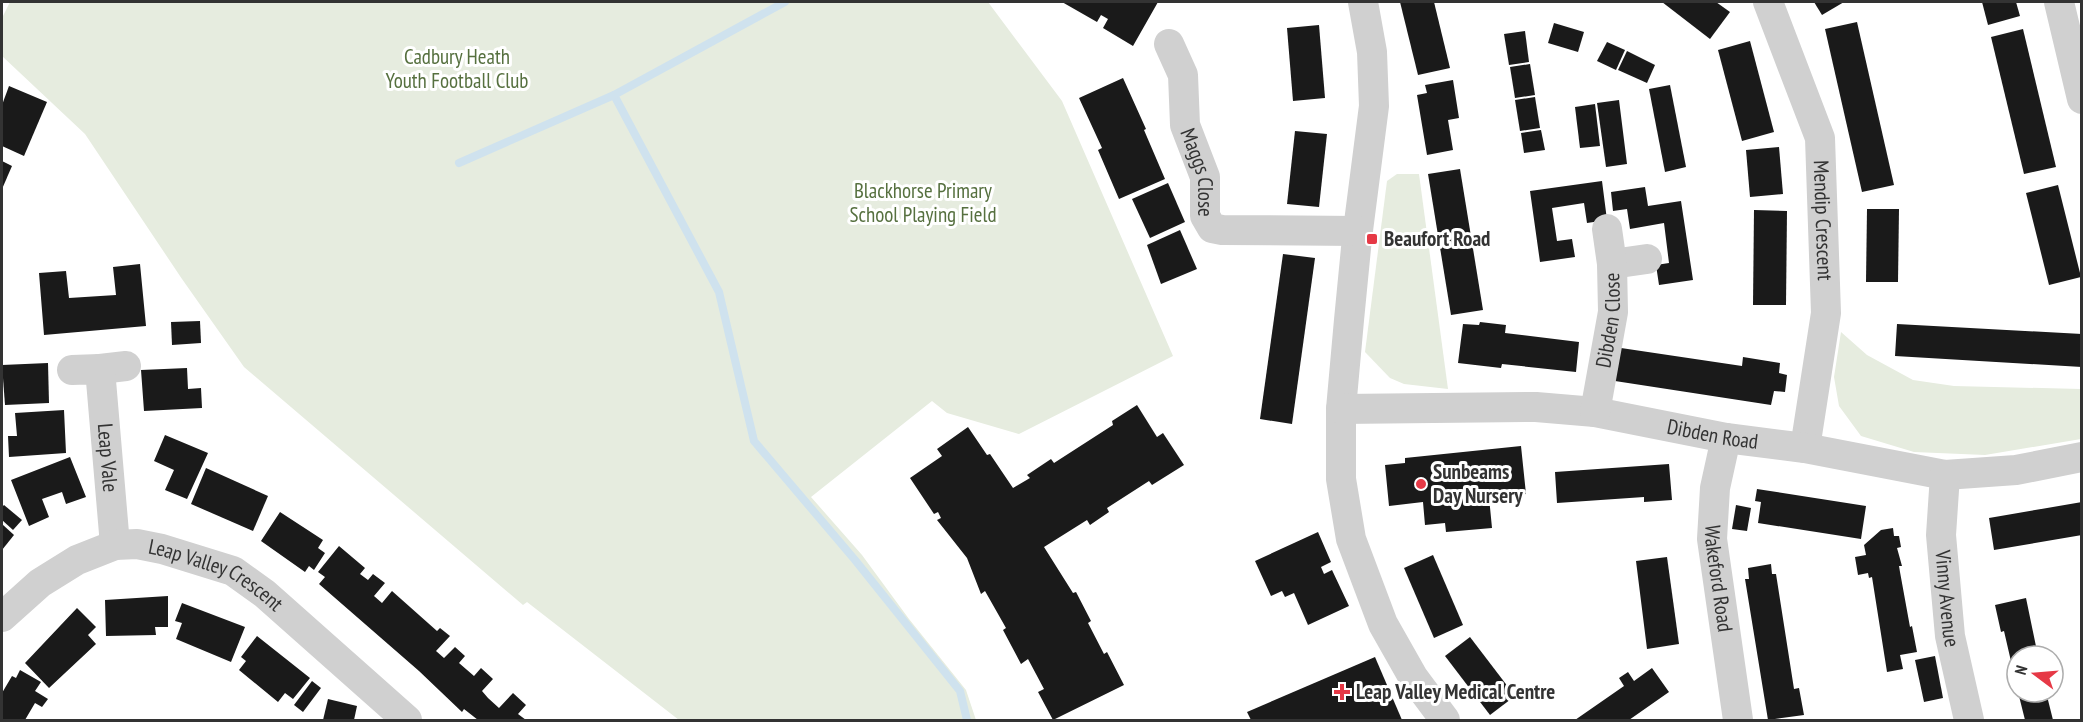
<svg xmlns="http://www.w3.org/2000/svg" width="2083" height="722" viewBox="0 0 2083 722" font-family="'PT Sans Narrow',sans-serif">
<rect width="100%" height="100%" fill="#fff"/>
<g fill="#e6ecdf">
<path d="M10,2H988L1062,101L1173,356L1019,434L947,413L932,401L811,497L862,555L909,619L966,690L976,720H679L527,602L523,605L244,367L182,279L85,134L2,56V18Z"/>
<path d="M1397,174H1419L1448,389L1404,384L1390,378L1365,352L1387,181Z"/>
<path d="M1841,332L1867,355L1913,380L1954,386L2081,389V439L1985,455L1914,452L1861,436L1839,406L1834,377Z"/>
</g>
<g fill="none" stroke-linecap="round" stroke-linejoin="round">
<g stroke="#cfe2ee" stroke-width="8">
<path d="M614,95L719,292L754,441L855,560L960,691L967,720"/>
<path d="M459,163L614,95L785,2"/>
</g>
</g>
<g fill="#1a1a1a">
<path d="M1062,2H1158L1133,46L1103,28L1108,19L1101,15L1097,22Z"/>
<path d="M1400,2H1434L1450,68L1418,75Z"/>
<path d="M1662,2H1716L1730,12L1710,39Z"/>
<path d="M1814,2H1844L1822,15Z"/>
<path d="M1982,2H2016L2020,16L1988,25Z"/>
<path d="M1857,22L1894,185L1862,192L1825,29Z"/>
<path d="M1554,23L1584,32L1578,52L1548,43Z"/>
<path d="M1319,25L1325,98L1293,101L1287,28Z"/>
<path d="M2023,29L2056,167L2024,174L1991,37Z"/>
<path d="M1525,31L1529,62L1509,65L1504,34Z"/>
<path d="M1750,41L1774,132L1742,141L1718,50Z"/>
<path d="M1607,42L1625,50L1616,70L1597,61Z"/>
<path d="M1627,51L1655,65L1647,83L1618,70Z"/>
<path d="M1530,64L1535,95L1515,98L1510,67Z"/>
<path d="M1123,78L1146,129L1144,130L1165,179L1119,199L1098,150L1102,148L1079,98Z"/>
<path d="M1453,80L1459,118L1448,120L1453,150L1427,155L1417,95L1427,93L1425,85Z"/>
<path d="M1670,85L1686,167L1665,172L1649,89Z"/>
<path d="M9,86L47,102L24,156L2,146V105Z"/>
<path d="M1535,97L1540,128L1520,131L1515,100Z"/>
<path d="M1619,100L1627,164L1606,167L1597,103Z"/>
<path d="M1595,104L1600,146L1580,148L1575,107Z"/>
<path d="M1541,130L1545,150L1524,153L1521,133Z"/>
<path d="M1295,131L1327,134L1319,207L1287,204Z"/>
<path d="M1779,147L1783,194L1750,197L1746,150Z"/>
<path d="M2,161L12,166L2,189Z"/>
<path d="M1460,169L1483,310L1451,315L1428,174Z"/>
<path d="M1602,181L1607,220L1587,223L1584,203L1552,208L1557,241L1572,239L1575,257L1540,262L1530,191Z"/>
<path d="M1168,183L1185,222L1150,238L1132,199Z"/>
<path d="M2058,185L2081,277L2049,285L2026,193Z"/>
<path d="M1645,187L1648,206L1681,201L1693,280L1659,285L1656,265L1669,263L1664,223L1630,229L1627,209L1613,211L1611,192Z"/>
<path d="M1867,209H1899L1898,282H1866Z"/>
<path d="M1754,210L1787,211L1786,305H1753Z"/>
<path d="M1180,230L1197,269L1161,284L1147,245Z"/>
<path d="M1283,254L1315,258L1292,424L1260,419Z"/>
<path d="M140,264L146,326L44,335L39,273L66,271L69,298L116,295L113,267Z"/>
<path d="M200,321L201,343L172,345L171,322Z"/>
<path d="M1480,322L1506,325L1505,333L1579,342L1576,372L1502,364L1501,368L1458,363L1463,324L1479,325Z"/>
<path d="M1897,324L2082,334V367L1895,356Z"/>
<path d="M1621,348L1742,366L1743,357L1780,363L1779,373L1787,375L1785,392L1774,391L1771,405L1615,381Z"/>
<path d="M48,363L49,403L5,405L2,365Z"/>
<path d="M187,368L188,389L201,388L202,408L144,411L141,370Z"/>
<path d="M1137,405L1157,437L1163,433L1184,465L1152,485L1149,481L1107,508L1109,512L1090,525L1087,520L1044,547L1073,593L1076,592L1091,621L1088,623L1104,654L1107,652L1124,685L1053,720L1038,692L1044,689L1028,659L1021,664L1003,630L1006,628L985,591L981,594L967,558L937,520L941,518L938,512L934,514L910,478L942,456L937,449L968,427L987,455L990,454L1013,488L1030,478L1027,475L1051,459L1054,463L1113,425L1112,421Z"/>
<path d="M64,410L66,453L9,457L8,436H17L15,413Z"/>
<path d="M165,435L208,453L187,499L165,490L174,470L154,461Z"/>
<path d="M1521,446L1526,494L1489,497L1492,528L1446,532L1445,523L1425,525L1423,502L1389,506L1385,465L1405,463V458Z"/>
<path d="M70,457L86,497L66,504L62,492L42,499L49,517L29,526L11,480Z"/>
<path d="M1669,464L1672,500L1644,502V497L1557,503L1555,472Z"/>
<path d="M206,468L268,496L253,531L191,504Z"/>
<path d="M1757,489L1866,506L1861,539L1758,523L1761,502L1755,501Z"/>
<path d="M2082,502V535L1994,550L1989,518Z"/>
<path d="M4,505L22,520L13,530L2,520V507Z"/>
<path d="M1736,505L1751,508L1747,531L1732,529Z"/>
<path d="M280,512L323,540L318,548L325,553L314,570L309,566L305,572L261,541Z"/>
<path d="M2,524L14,535L2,550Z"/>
<path d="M1893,528L1894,536H1899L1901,547L1897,548L1902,566H1899L1900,572L1910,627L1912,626L1917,652L1900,655L1903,669L1887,672L1872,577L1869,578L1868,573L1858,575L1855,557L1866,555L1864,545L1881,530Z"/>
<path d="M1318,532L1331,562L1321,567L1324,574L1332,570L1349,606L1308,625L1294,593L1285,597L1282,591L1271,596L1255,561Z"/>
<path d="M339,546L365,568L360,574L368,580L373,574L385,583L374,596L382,603L392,591L437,631L440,628L450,636L436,651L444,658L455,647L465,656L459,663L474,676L481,668L493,679L482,691L488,698L499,708L513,693L526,705L518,714L526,720H478L464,709L462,712L419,671L319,584L325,577L318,572Z"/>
<path d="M1433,555L1463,625L1434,638L1404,568Z"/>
<path d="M1667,557L1679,644L1647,649L1636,561Z"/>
<path d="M1771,564L1772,574H1776L1794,689L1799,688L1804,715L1768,720L1745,579H1749L1748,568Z"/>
<path d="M168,596V627H155L156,635L106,636L105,600Z"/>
<path d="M2026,598L2038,656H2017L2016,683L2004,631L2001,632L1995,605Z"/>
<path d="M182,603L245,627L231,662L176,639L182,623L175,621Z"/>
<path d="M77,608L96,627L88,635L96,644L49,688L25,663Z"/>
<path d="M257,636L310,678L293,699L285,693L278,702L239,670L246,661L241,657Z"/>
<path d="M1470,637L1515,696L1490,715L1445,656Z"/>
<path d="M1935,656L1943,698L1924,702L1915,660Z"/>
<path d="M1375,657L1402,720H1251L1247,712Z"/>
<path d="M1652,668L1669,692L1629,720H1575L1624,686L1619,678L1628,672L1634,681Z"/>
<path d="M20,670L41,682L35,691L48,699L42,707L35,703L25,720H2V693L12,676L16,678Z"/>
<path d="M312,681L321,688L303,712L294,705Z"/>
<path d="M2018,692H2046L2053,720H2025Z"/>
<path d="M328,699L357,706L354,720H323Z"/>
</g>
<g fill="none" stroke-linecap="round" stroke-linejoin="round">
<g stroke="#d0d0d0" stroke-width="30">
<path d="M1363,2L1372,52L1374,106L1357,238L1349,320L1341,409V479L1351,539L1383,624L1413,677L1445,720"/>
<path id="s1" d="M1768,2L1820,138L1826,313L1805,448"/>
<path d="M2059,2L2082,99"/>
<path id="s2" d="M1169,44L1183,75L1185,125L1205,177V216L1212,228L1222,230L1358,231"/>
<path d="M1612,264L1647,259"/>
<path d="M100,369L126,366"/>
<path id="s3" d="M72,370L100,369L115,545"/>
<path id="s4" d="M1341,409L1536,407L1595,412L1726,438L1805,448L1945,475L2016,470L2082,457"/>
<path id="s5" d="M1595,412L1613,312L1612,264L1607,229"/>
<path id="s6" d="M1726,438L1715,488L1712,539L1738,720"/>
<path id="s7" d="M1945,475L1941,535L1950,636L1969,720"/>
<path id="s8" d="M2,617L40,583L77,560L115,545L137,544L162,549L233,571L265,594L407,720"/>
</g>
</g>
<g fill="#e63946" stroke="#fff" stroke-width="2">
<rect x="1366" y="233" width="12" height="12" rx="3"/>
<circle cx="1421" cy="484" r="6"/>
<path d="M1339 683h6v6h6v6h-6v6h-6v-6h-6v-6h6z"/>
</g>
<g text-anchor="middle" stroke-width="6" stroke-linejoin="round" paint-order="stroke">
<g font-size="21" fill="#56703f" stroke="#fff">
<text x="457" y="64">Cadbury Heath<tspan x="457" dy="24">Youth Football Club</tspan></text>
<text x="923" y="198">Blackhorse Primary<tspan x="923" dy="24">School Playing Field</tspan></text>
</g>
<g font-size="21" fill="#333" stroke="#fff">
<text dy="7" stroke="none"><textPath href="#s2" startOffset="134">Maggs Close</textPath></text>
<text dy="7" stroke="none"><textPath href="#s1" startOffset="228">Mendip Crescent</textPath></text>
<text dy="7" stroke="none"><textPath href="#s5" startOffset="93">Dibden Close</textPath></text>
<text dy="7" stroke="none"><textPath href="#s4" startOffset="374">Dibden Road</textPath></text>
<text dy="7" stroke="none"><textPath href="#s3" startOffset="117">Leap Vale</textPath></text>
<text dy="7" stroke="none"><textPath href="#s8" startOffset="243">Leap Valley Crescent</textPath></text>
<text dy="7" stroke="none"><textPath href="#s6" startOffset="142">Wakeford Road</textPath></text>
<text dy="7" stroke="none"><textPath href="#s7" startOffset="124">Vinny Avenue</textPath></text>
</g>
<g font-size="21" font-weight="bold" fill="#333" stroke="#fff" text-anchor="start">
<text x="1384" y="246">Beaufort Road</text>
<text x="1433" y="479">Sunbeams<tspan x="1433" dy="24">Day Nursery</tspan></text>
<text x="1356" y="699">Leap Valley Medical Centre</text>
</g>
</g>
<rect width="2083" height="722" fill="none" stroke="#333333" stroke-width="6"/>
<g transform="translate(2035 674) rotate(286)"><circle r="28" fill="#ffffff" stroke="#adadad" stroke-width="1.5"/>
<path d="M0-4.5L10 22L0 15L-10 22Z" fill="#e63946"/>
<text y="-9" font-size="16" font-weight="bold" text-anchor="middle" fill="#333333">N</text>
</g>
</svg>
